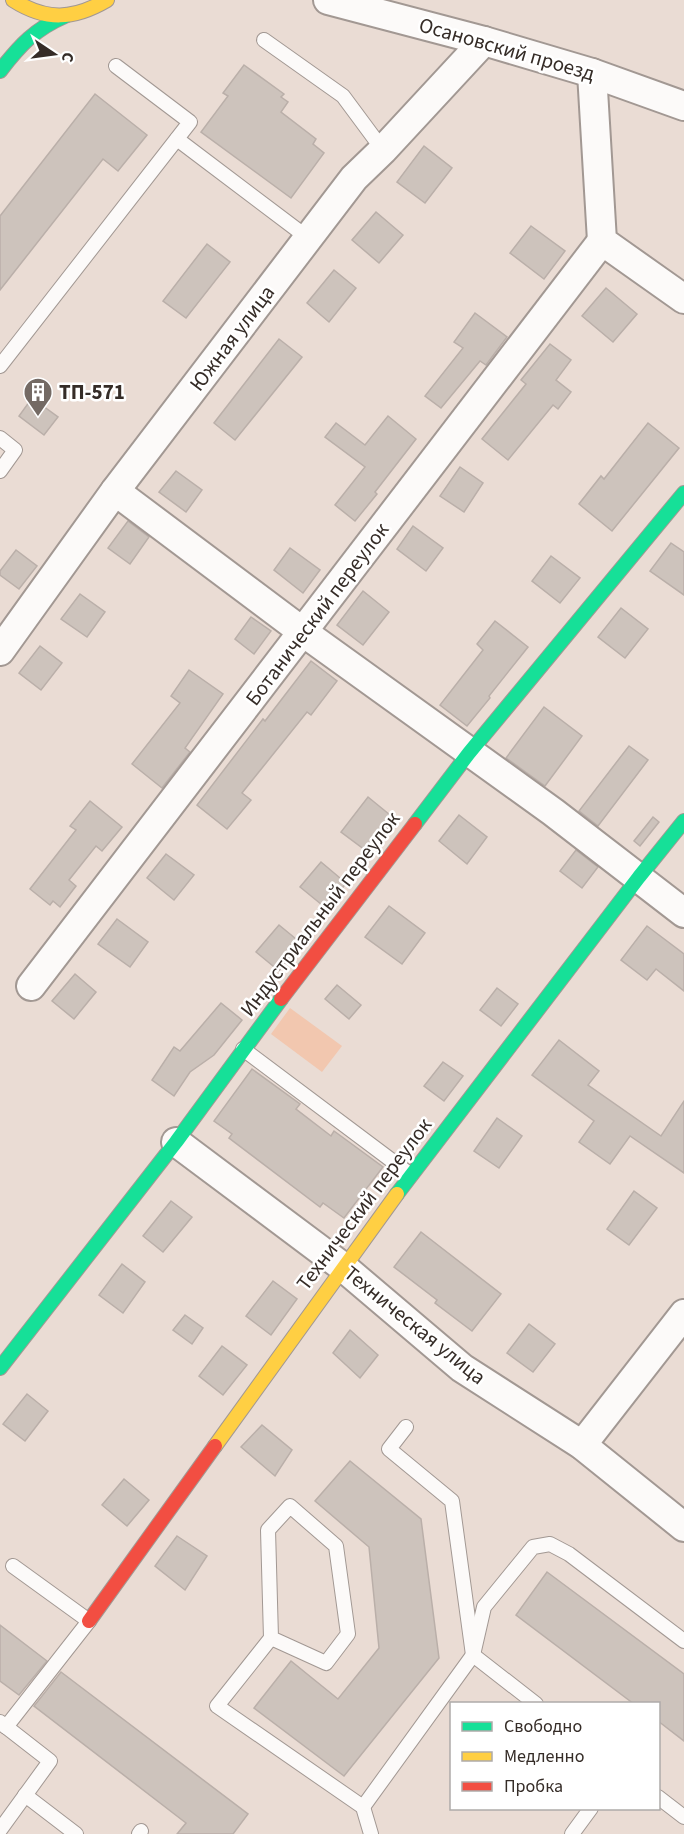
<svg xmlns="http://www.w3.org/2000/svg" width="684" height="1834" viewBox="0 0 684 1834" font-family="'Source Sans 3',sans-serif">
<rect width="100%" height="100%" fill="#eadcd4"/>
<path fill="#f2c7af" d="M290,1008L342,1046L322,1072L271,1034Z"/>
<g fill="#cdc3bc" stroke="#baafa9" stroke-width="1.5">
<path d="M244,65L284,94L281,97L288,102L281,112L316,139L313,144L324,153L291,198L201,132L228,96L223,93Z"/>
<path d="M95,94L147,135L118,171L103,159L0,290V216Z"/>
<path d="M424,146L452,168L425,203L397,182Z"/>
<path d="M376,212L403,235L379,263L352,240Z"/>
<path d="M531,226L565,251L544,279L510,253Z"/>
<path d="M207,244L230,262L186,318L163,301Z"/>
<path d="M334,270L356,288L329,322L307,303Z"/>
<path d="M606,288L637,314L613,342L582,316Z"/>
<path d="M475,313L507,337L486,365L480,361L441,408L425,396L463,348L454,342Z"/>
<path d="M279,339L302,357L235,440L214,423Z"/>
<path d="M550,344L571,360L556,380L571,392L558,409L553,405L508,460L482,439L526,384L521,380Z"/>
<path d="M32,398L58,417L44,435L19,416Z"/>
<path d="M388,416L416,439L375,492L377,494L355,521L335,505L365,467L325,437L336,423L365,445Z"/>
<path d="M648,423L679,448L612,531L579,504L601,476L604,479Z"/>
<path d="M460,467L483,483L464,512L440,496Z"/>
<path d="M176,471L202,490L186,512L159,492Z"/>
<path d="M128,521L149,537L130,564L108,548Z"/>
<path d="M413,526L443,548L426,571L397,549Z"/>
<path d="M671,543L684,552V595L650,571Z"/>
<path d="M290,548L320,570L303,593L274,570Z"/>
<path d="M16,550L37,566L19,589L0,575V571Z"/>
<path d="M551,556L580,578L560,603L532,581Z"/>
<path d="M363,591L389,612L363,645L337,625Z"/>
<path d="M80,594L105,612L87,637L61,619Z"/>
<path d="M621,608L648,629L625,658L598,637Z"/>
<path d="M251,617L271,631L254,654L235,639Z"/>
<path d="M495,621L528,647L489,696L490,698L467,726L440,705L483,650L477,644Z"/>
<path d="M40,646L62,663L41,690L19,673Z"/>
<path d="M311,661L337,681L311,715L307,712L242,793L251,800L227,829L197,805L263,719L265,721Z"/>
<path d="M189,670L223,694L185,748L190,752L162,788L132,764L180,703L171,696Z"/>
<path d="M544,707L582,736L545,786L506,758Z"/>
<path d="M629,746L648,760L598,826L579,811Z"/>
<path d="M368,797L395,819L369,853L341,832Z"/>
<path d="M90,801L122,827L102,851L96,846L69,880L76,886L60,907L53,901L50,905L30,889L76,830L70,826Z"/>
<path d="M459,815L487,837L467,864L439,841Z"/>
<path d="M653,817L659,822L640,846L634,841Z"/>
<path d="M576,850L598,867L582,888L560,871Z"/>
<path d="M166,854L194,875L174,900L147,878Z"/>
<path d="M321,862L346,883L327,909L300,887Z"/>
<path d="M389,906L425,933L402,964L365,937Z"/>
<path d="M117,919L148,942L130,967L98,944Z"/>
<path d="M279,925L301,943L279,971L256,952Z"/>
<path d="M647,926L684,954V991L656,969L647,980L621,960Z"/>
<path d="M75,974L96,992L74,1019L52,1001Z"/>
<path d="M337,985L361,1005L349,1019L325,999Z"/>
<path d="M497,988L518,1004L501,1026L480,1010Z"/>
<path d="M221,1003L242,1020L214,1055L190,1072L174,1096L152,1080L174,1047L180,1051Z"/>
<path d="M559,1040L599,1071L588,1085L661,1136L684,1101V1173L630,1136L610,1164L579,1142L594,1121L532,1075Z"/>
<path d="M443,1062L463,1076L444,1101L424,1086Z"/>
<path d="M252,1069L300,1104L296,1109L331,1136L334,1131L383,1167L344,1218L323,1203L320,1207L229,1138L232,1134L214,1121Z"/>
<path d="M497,1118L522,1136L499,1168L474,1151Z"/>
<path d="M634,1191L657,1208L629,1245L607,1229Z"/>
<path d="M171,1201L192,1217L163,1252L143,1236Z"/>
<path d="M421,1232L501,1294L472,1331L435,1303L437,1300L394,1267Z"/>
<path d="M122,1264L145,1282L123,1313L99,1295Z"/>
<path d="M273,1281L297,1299L271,1335L246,1316Z"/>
<path d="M185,1315L203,1328L192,1344L173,1330Z"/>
<path d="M529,1324L555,1344L533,1372L507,1353Z"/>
<path d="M350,1330L378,1355L360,1378L333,1353Z"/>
<path d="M222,1346L247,1365L223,1395L199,1376Z"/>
<path d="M27,1394L48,1411L25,1441L3,1424Z"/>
<path d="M262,1425L292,1450L275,1476L241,1447Z"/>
<path d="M350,1461L421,1519L439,1658L344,1776L254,1708L291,1661L338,1699L379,1648L369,1547L315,1501Z"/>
<path d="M124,1479L149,1500L127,1526L102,1505Z"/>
<path d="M177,1536L207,1556L185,1590L155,1566Z"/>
<path d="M547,1572L684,1674V1741L658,1721V1704H634L516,1615Z"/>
<path d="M0,1625L47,1661L19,1695L0,1681Z"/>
<path d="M61,1672L248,1814L233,1834H177L186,1823L34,1706Z"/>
</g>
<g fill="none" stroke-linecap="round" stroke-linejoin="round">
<g stroke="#a29893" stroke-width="16">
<g id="lane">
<path d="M264,40L343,96L383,150"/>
<path d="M177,139L308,238"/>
<path d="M0,366L190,122L116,66"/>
<path d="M0,438L15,450L0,471"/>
<path d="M243,1049L411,1175"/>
<path d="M406,1427L389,1449L452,1501L473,1655L536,1704"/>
<path d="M271,1638L326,1663L348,1634L336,1546L290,1506L268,1530L271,1638L217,1706L363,1807L371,1834"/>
<path d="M0,1722L50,1761L0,1830"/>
<path d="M6,1727L89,1621L13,1566"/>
<path d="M25,1795L76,1834"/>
<path d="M658,1797L684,1817"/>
<path d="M363,1807L473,1655L484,1607L533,1547L550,1544L569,1554L684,1641"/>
<path d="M139,1834L141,1831"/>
<path d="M572,1834L591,1808"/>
</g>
</g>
<g stroke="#a29893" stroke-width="32">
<g id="street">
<path d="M328,0L484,41L592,73L684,106"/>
<path d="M592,73L602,241L684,299"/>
<path d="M115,491L303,632L553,812L684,913"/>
<path d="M0,651L115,491L354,178L383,150L484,41"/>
<path d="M31,986L602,241"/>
<path d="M176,1142L343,1267L462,1368L582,1445L684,1527"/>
<path d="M582,1445L684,1314"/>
</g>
</g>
<g stroke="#a29893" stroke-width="16">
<g id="fast">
<path d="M0,71C20,45 35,29 65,16"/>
<path d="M415,824L469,753L684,493"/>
<path d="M397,1194L639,877L684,821"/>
<path d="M0,1368L176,1142L281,999"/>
</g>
</g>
<g stroke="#a29893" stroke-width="16">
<g id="slow">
<path d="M13,0C46,21 73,20 107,0"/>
<path d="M215,1446L397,1194"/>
</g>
</g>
<g stroke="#a29893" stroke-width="16">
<g id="jam">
<path d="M281,999L415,824"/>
<path d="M89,1621L215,1446"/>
</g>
</g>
<use href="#lane" stroke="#fcfaf9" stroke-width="14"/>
<use href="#street" stroke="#fcfaf9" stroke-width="28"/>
<use href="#fast" stroke="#16e098" stroke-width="14"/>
<use href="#slow" stroke="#ffcf43" stroke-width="14"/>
<use href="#jam" stroke="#f24e42" stroke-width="14"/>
</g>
<defs>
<g id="building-pin" transform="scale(1.5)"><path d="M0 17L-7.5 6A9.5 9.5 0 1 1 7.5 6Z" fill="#746a64" stroke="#fff"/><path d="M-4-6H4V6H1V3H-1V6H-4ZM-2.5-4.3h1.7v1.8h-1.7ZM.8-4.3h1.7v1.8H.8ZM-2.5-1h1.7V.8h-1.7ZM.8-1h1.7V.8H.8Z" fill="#fff"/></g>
</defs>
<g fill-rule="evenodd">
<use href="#building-pin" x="38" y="392"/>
</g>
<g text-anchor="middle" stroke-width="5" stroke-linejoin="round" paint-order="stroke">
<g font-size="21" fill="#352c27" stroke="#fff">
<text transform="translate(507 49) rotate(16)" y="7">Осановский проезд</text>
<text transform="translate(232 338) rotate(-53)" y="7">Южная улица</text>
<text transform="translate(317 614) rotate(-53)" y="7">Ботанический переулок</text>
<text transform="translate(320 914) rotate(-53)" y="7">Индустриальный переулок</text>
<text transform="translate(364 1204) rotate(-53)" y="7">Технический переулок</text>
<text transform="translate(415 1325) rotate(39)" y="7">Техническая улица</text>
</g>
<g font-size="21" font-weight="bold" fill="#352c27" stroke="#fff" text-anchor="start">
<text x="59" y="399">ТП-571</text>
</g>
</g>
<rect x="450" y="1702" width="210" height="108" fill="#ffffff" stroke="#aeaba9" stroke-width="1.5"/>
<rect x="462" y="1722" width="30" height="9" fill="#16e098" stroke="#aeaba9" stroke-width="1.5"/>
<text x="504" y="1732" font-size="18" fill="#352c27">Свободно</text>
<rect x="462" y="1752" width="30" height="9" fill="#ffcf43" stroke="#aeaba9" stroke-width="1.5"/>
<text x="504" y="1762" font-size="18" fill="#352c27">Медленно</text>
<rect x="462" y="1782" width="30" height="9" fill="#f24e42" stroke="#aeaba9" stroke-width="1.5"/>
<text x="504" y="1792" font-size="18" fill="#352c27">Пробка</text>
<g transform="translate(54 54) rotate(103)" stroke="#ffffff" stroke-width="4.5" paint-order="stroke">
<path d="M0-4.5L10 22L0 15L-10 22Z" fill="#352c27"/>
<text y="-9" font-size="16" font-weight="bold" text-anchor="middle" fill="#352c27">С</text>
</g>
</svg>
